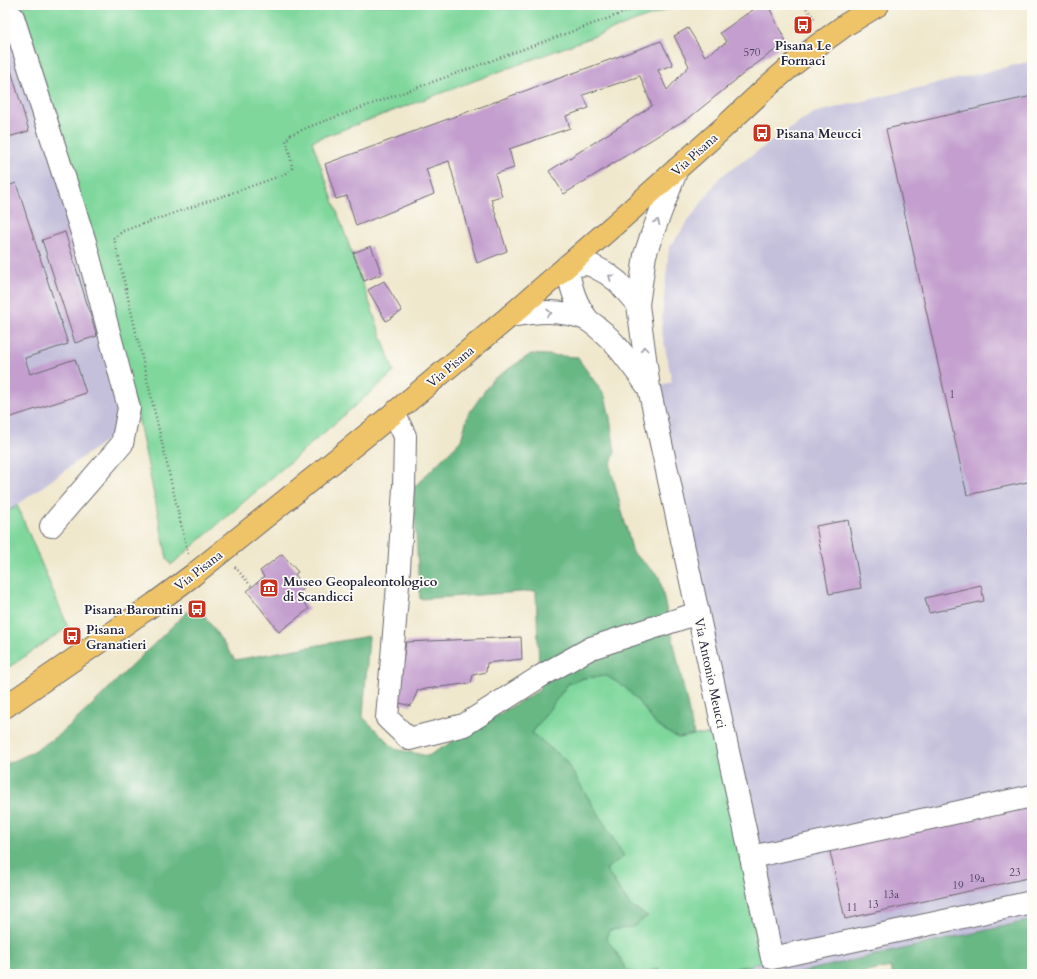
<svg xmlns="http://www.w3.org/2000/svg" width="1037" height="979" viewBox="0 0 1037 979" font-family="Cardo,serif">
<rect width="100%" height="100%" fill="#fdfcf7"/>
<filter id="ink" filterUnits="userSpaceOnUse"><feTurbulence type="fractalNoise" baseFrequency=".025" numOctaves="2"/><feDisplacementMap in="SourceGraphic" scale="8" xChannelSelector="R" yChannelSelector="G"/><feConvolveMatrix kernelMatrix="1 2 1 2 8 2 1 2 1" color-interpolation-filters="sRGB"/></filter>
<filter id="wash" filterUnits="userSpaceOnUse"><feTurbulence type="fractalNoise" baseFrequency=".012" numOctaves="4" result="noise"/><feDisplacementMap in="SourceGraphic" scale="16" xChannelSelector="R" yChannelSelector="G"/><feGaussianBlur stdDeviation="0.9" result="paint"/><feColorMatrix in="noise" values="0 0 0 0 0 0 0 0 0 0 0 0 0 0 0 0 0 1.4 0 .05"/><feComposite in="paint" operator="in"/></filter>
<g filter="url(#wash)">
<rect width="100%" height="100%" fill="#f0e8cd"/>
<g fill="#c4c0db">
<path d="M5,5H23L138,417L5,514Z"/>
<path d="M1032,61V920L792,974H753L751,965L772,958L649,388L672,382L661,328L669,248L720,177L813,113Z"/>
</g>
<g fill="#7fd79c" stroke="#507c6c">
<path d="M23,5H679L312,141L394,372L171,565L167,558L138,417Z"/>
<path d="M17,505L68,627L5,670V514Z"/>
<path d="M607,676L626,688L644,708L656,725L678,738L694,735L724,734L772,958L751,965L711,974H661L659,969L640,974L627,971L616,952L606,938L609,930L633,927L630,906L606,869L623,856L565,760L532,733L568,684L584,678Z"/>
</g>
<g fill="#67b884" stroke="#446d60">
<path d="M531,354L577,357L605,396L610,418L615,452L610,466L633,553L659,576L694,735L678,738L656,725L644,708L626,688L607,676L584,678L568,684L532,733L565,760L624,856L606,869L630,906L648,916L633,927L609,930L606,938L616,952L627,971L640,974L660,969L661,974H5V764C51,749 85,712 118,679C144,654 170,628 196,603L235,660L369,636L363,717L395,749L428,756L540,690L536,591L420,599L413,488L461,440L468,415L492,380Z"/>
<path d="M1032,920V974H892L890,967L857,974H792Z"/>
<path d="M751,965L753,974H711Z"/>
</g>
<g id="blocks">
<g fill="#c39ece">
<path d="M761,5H768L786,42L748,70L689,118L667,130L564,194L549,171L652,106L640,76L583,95L589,108L566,116L570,128L509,149L514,168L495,174L502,196L491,199L507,251L477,263L449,161L426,169L434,194L356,226L347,196L336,199L325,164L661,41L673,65L658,70L667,90L689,66L674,36L688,28L705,56L727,42L720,33L745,15Z"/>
<path d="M5,50L29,131L5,138Z"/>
<path d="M1032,96V481L967,495L886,129Z"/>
<path d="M16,183L68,344L25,358L30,374L75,359L86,393L5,419V187Z"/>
<path d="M65,232L97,336L75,343L42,240Z"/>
<path d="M371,246L382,274L364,281L353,253Z"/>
<path d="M384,281L402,311L386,321L368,290Z"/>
<path d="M848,520L861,588L829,594L816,526Z"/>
<path d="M282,554L298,572L295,574L304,588L298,595L309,609L279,632L247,591L264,577L260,571Z"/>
<path d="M981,585L984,601L929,613L925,598Z"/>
<path d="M521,637L522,659L487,663L486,672L473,675L471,683L418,690L411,706L396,702L406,642Z"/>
<path d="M1032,802V877L845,919L829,847Z"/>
</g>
</g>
</g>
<g filter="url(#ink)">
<use href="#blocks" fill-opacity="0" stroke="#6a676e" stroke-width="1"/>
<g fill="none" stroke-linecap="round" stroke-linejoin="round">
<g stroke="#6a676e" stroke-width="24">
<g id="minor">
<path d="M13,17L85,242L129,408L122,444L51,526"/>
<path d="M677,169L651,237L645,255L638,305L649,388L751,857L772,958L1032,902"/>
<path d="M510,316C529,313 549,310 568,314C575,315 583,317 589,321C614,338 630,363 648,387"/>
<path d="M588,320C575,303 571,288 567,266L587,264L593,266L606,273L618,282L638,305"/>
<path d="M394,413L405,436L404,488L398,585L387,718L409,739L464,725L541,676L591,648L698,613"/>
<path d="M751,857L1032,796"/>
</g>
</g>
<g stroke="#6a676e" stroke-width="24">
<path id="major" d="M5,707L154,604L193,575L394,413L510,316L621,219L723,128L768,86L790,67L818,45L847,24L878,5"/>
</g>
<g stroke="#6a676e" stroke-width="2.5" stroke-dasharray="1 3" stroke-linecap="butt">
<path d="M804,5L816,21"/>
<path d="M188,554L114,238L123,231L283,175L292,168L291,159L286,140L290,135L311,126L645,5"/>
<path d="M235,567L252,587"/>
</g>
<use href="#minor" stroke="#fff" stroke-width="22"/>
<use href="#major" stroke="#efc469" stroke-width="22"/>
</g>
<defs><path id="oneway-chevron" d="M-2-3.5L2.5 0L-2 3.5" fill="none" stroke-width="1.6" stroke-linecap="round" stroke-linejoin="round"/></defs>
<g stroke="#9c9ca7">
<use href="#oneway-chevron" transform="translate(657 222) rotate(-68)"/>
<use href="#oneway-chevron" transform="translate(611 277) rotate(-144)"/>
<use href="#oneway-chevron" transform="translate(549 313) rotate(1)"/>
<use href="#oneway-chevron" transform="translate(644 349) rotate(-97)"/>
</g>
</g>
<defs>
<g id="bus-square" transform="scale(1)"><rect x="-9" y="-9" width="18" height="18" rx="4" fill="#c8321e" stroke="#fdfcf7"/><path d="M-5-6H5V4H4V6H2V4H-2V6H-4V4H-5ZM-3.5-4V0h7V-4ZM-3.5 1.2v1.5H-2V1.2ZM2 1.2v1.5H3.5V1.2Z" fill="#fff"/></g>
<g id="museum-square" transform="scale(1)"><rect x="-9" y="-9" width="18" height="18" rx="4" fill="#c8321e" stroke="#fdfcf7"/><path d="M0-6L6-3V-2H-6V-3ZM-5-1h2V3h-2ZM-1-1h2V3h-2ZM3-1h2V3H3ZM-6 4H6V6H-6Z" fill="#fff"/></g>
</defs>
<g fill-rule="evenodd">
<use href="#bus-square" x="803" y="25"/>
<use href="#bus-square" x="762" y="133"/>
<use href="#museum-square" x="269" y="588"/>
<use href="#bus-square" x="197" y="609"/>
<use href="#bus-square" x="72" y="636"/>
</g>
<g text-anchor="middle" stroke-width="3.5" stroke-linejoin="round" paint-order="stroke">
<g font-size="11" fill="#4a4160">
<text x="752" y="56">570</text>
<text x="952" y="398">1</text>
<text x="1015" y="876">23</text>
<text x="977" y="882">19a</text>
<text x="958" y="889">19</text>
<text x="891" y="898">13a</text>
<text x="873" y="908">13</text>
<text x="852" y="911">11</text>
</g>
<g font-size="13" font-weight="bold" fill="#22223b" stroke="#fdfcf7" text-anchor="start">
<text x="803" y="50" text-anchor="middle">Pisana Le<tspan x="803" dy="15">Fornaci</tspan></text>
<text x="776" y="138">Pisana Meucci</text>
<text x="283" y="586">Museo Geopaleontologico<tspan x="283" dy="15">di Scandicci</tspan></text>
<text x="183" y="614" text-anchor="end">Pisana Barontini</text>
<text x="86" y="634">Pisana<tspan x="86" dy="15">Granatieri</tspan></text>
</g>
<g font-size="13" fill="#22223b" stroke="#fdfcf7">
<text transform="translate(694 154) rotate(-42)" y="5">Via Pisana</text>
<text transform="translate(450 366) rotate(-40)" y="5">Via Pisana</text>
<text transform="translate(198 570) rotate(-38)" y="5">Via Pisana</text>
<text transform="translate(711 673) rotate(78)" y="5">Via Antonio Meucci</text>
</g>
</g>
<rect width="1037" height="979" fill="none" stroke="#fdfcf7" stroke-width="20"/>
</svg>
